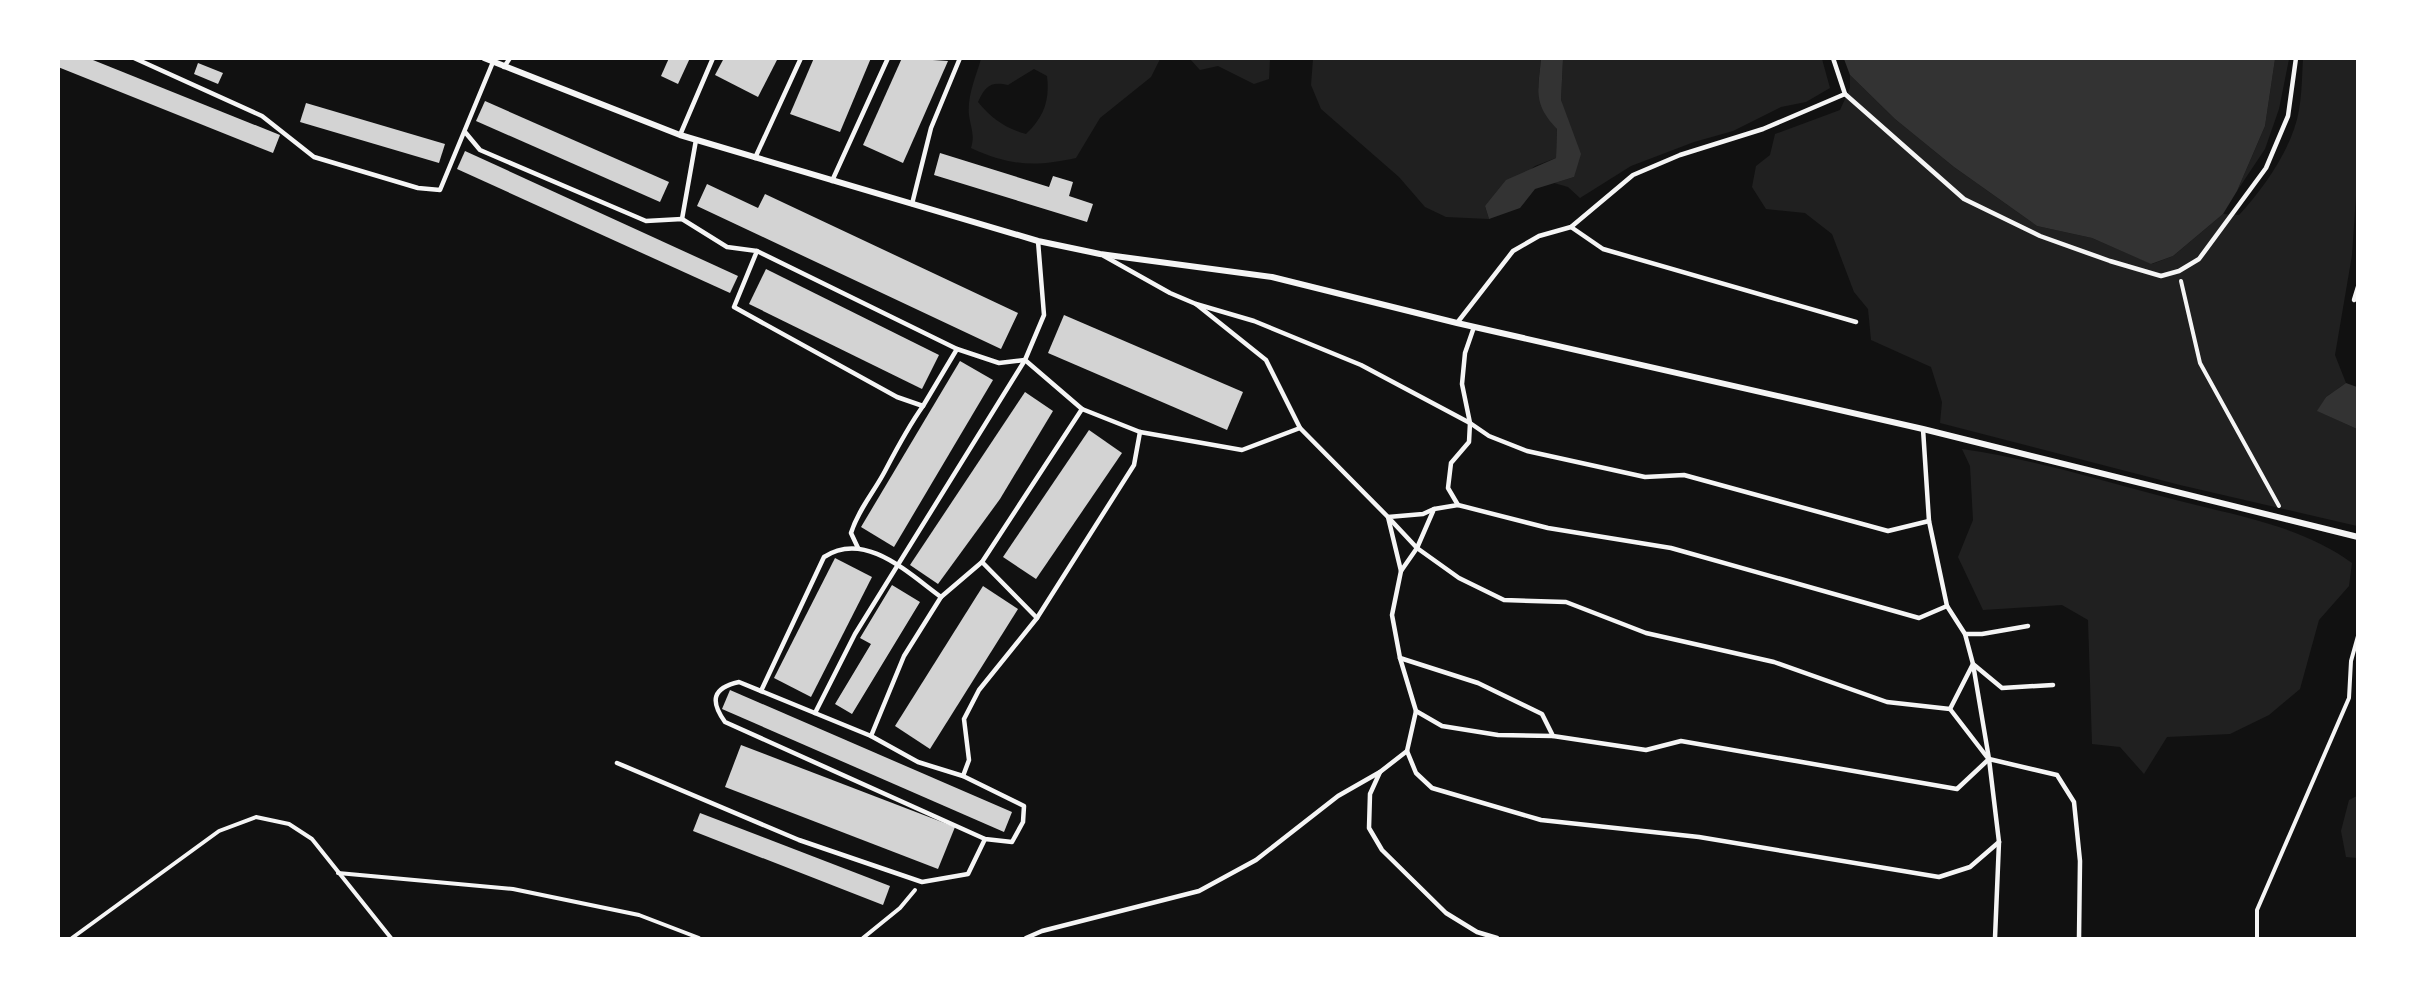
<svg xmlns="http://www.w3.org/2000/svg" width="2416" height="997" viewBox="0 0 2416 997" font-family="'Roboto Condensed',sans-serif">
<rect width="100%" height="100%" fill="#111"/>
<g fill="#202020" fill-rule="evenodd">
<path d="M981,59V58L1160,59L1151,77L1100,118L1076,158C1035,167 1010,166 971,148C975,135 971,129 969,115C967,97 976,76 981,59ZM1034,69L1047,76C1050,100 1044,117 1026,134C1005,128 992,119 978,102C985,86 991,81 1008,85Z"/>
<path d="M1190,59H1270L1269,79L1254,84L1218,66L1200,70Z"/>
<path d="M1313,59H1541L1538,87L1557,129L1556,158L1535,166L1485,206L1489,219L1446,217L1425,207L1399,177L1321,109L1311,85Z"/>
<path d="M1563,59H1822L1830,88L1806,102L1781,107L1733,131L1694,142L1631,166L1580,198L1568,187L1554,183L1574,177L1561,100Z"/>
<path d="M2275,59H2289L2279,109L2265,149L2237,191L2265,126Z"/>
<path d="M2303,59H2357L2358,167L2352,255L2335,355L2346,383L2326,397L2318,411L2357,429V526L2180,485L1940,423L1942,402L1931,367L1871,340L1868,309L1854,292L1832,234L1805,213L1766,209L1752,187L1756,166L1770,155L1775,134L1840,110L1850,88V75L1895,119L1954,167L2037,226L2092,238L2152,264L2173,256L2223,214L2239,215C2264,188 2293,147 2299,110C2302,93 2302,75 2303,59Z"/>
<path d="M1962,449C2033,459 2103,481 2172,499C2232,515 2301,525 2352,563L2349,586L2319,620L2300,689L2269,715L2230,734L2167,737L2144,774L2120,747L2092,744L2088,620L2062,605L1983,610L1958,557L1973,520L1970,466Z"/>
<path d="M2357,796V858L2346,857L2341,831L2349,800Z"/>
</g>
<g fill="#333">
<path d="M1541,59H1563L1561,100L1581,154L1574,177L1535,189L1520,208L1489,219L1485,206L1506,180L1556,158L1557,129C1533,104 1538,91 1541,59Z"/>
<path d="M1844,59V58L2275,59L2265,126L2237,191L2223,214L2173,256L2151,264L2092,238L2037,226L1954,167L1895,119L1850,75Z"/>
<path d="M2346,383L2357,387V429L2317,411L2326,397Z"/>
</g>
<g fill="#d3d3d3">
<path d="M58,58H88L280,135L273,153L58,67Z"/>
<path d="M669,58H690L678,84L661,76Z"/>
<path d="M724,58H778L758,97L715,75Z"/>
<path d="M814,58H871L840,132L790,114Z"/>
<path d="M902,58L948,61L903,163L863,145Z"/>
<path d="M198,63L223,73L218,84L194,74Z"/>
<path d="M485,101L669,182L660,202L476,121Z"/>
<path d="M306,103L445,144L439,163L300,122Z"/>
<path d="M465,151L738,276L730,293L457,169Z"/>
<path d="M940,153L1049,187L1053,176L1073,182L1069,196L1093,204L1087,222L934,175Z"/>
<path d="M707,184L758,208L765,194L1018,313L1001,349L697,206Z"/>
<path d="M766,269L939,355L922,389L749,304Z"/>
<path d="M1064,315L1243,392L1227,430L1048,353Z"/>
<path d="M960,361L993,380L894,547L861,527Z"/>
<path d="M1025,392L1053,411L1000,499L938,584L910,565Z"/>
<path d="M1089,430L1122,453L1036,579L1003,557Z"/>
<path d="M835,558L872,577L811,697L774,678Z"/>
<path d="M892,585L920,602L852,714L835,704L871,644L860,638Z"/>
<path d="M983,586L1018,609L930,749L895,726Z"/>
<path d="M730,690L1012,812L1004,832L722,709Z"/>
<path d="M741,745L955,827L938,869L725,787Z"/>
<path d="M700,813L890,886L883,905L693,831Z"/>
</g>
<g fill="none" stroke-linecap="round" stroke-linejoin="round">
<g stroke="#f5f5f5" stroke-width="4">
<path d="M2181,281L2200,363L2279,506"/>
<path d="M338,873L513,889L639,915L699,938"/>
<path d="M72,938L219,831L256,817L289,824L312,839L391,938"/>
<path d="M863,938L900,908L915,890"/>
<path d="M2257,938V910L2349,698L2351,661L2358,636"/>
</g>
<g stroke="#f5f5f5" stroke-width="4.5">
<path d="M134,58L262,116L314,157L418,188L440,190L493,62"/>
<path d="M1833,58L1845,94L1964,199L2040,236L2110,261L2161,276L2179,271L2199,259L2266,168L2288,116L2296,58"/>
<path d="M504,67L510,58"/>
<path d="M465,132L480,150L646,221L682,219L727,247L757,251L734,307L897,397L923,406L957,349"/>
<path d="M680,135L713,58"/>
<path d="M755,158L801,58"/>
<path d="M832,181L888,58"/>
<path d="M912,204L931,128L960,58"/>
<path d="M682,219L696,140"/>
<path d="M1571,227L1603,249L1856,322"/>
<path d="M757,251L957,349L999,363L1025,360L1082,409L1140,432L1242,450L1300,428"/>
<path d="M1104,256L1170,293L1196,304L1266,360L1300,428L1388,517L1401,571"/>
<path d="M2354,300L2358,287"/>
<path d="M1196,304L1254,321L1361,365L1470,423L1489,436L1527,451L1645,477L1684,475L1888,531L1929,521"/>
<path d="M1457,323L1513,251L1539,236L1571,227L1633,175L1680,155L1763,129L1845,94"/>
<path d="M1474,327L1465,353L1462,384L1470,423L1469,442L1451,463L1448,488L1458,505L1434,509L1417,548L1401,571L1392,615L1400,658L1416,711L1407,751L1416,773L1432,788L1541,820L1699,837L1939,877L1970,867L1999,842"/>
<path d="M1923,429L1929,521L1947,606L1965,634L1973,664L2002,688L2053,685"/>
<path d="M1458,505L1548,528L1671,548L1919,618L1947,606"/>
<path d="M1434,509L1423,514L1388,517L1417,548L1459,578L1504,600L1566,602L1646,633L1774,662L1887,702L1950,709L1987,757"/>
<path d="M858,548L851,533C858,510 874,492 885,471C897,448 908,427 923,406"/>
<path d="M982,562L1037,618"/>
<path d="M941,597L982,562L1082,409"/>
<path d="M1965,634H1982L2028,626"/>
<path d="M1400,658L1478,683L1542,714L1553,736L1646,750L1681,741L1957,789L1989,759L1973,664L1950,709"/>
<path d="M739,682L871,736L918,762L963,776L1024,806L1023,822L1012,842L985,839L725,722C710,701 712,688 739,682Z"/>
<path d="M761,691L824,557C865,530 908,573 941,597L904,656L871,736"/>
<path d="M1416,711L1442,726L1498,735L1553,736"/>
<path d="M815,713L855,634L1025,360L1044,315L1038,241"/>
<path d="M1407,751L1380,772L1370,794L1369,828L1382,850L1446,913L1477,932L1497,938"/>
<path d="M617,763L799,840L922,882L968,874L985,839"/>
<path d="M963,776L969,760L964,719L979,690L1037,618L1134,465L1140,432"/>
<path d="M1026,938L1042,931L1199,891L1256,860L1338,796L1380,772"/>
<path d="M1995,938L1999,842L1989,759L2057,775L2074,802L2080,861L2079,938"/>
</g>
<path stroke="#f5f5f5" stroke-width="6" d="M484,58L680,135L1038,241L1100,254L1272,277L1457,323L1923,429L2358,537"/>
</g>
<rect width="2416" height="997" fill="none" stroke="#ffffff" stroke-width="120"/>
</svg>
